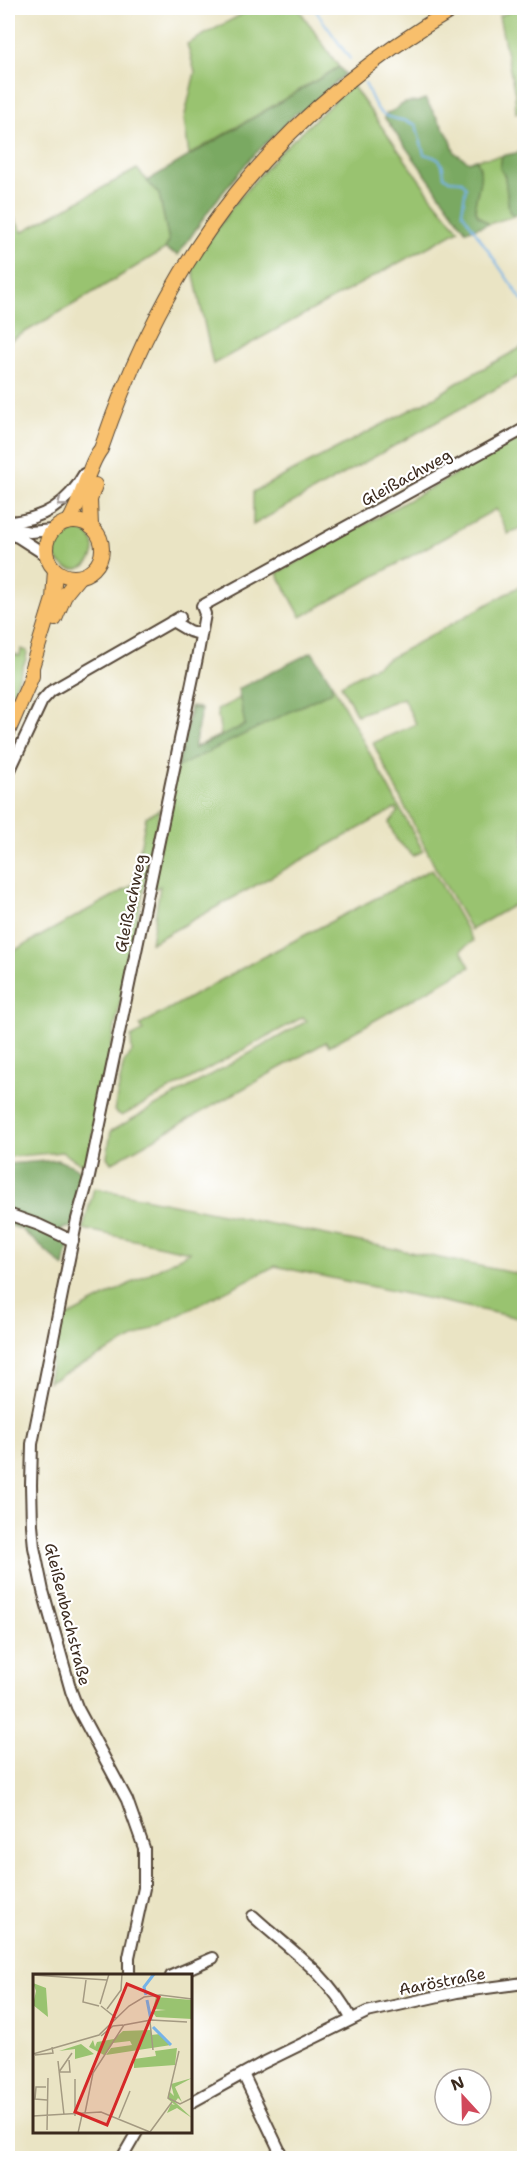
<svg xmlns="http://www.w3.org/2000/svg" width="532" height="2166" viewBox="0 0 532 2166" font-family="'Shantell Sans',sans-serif">
<rect width="100%" height="100%" fill="#fff"/>
<filter id="ink" filterUnits="userSpaceOnUse"><feTurbulence type="fractalNoise" baseFrequency=".0167" numOctaves="2"/><feDisplacementMap in="SourceGraphic" scale="12" xChannelSelector="R" yChannelSelector="G"/><feConvolveMatrix kernelMatrix="1 2 1 2 8 2 1 2 1" color-interpolation-filters="sRGB"/></filter>
<filter id="wash" filterUnits="userSpaceOnUse"><feTurbulence type="fractalNoise" baseFrequency=".008" numOctaves="4" result="noise"/><feDisplacementMap in="SourceGraphic" scale="24" xChannelSelector="R" yChannelSelector="G"/><feGaussianBlur stdDeviation="1.35" result="paint"/><feColorMatrix in="noise" values="0 0 0 0 0 0 0 0 0 0 0 0 0 0 0 0 0 1.4 0 .05"/><feComposite in="paint" operator="in"/></filter>
<g filter="url(#wash)">
<rect width="100%" height="100%" fill="#eae4c4"/>
<g fill="#99c370" stroke="#6a7647" stroke-width="1.5">
<path d="M253,8H298L339,67L189,155L184,119L195,72L187,44Z"/>
<path d="M519,8H524V110L516,113L515,94L499,16Z"/>
<path d="M352,85L431,196L459,230L213,364L192,266L232,207L279,153Z"/>
<path d="M502,156L500,168L505,177L509,211L514,216L489,224C486,222 480,218 478,215C468,200 489,181 476,159Z"/>
<path d="M137,169L159,194L169,241L165,249L74,304L8,342V207L22,232Z"/>
<path d="M524,346V373L253,525V492L435,397L462,380Z"/>
<path d="M524,436V526L508,534L496,509L301,617L277,573Z"/>
<circle cx="74" cy="549" r="20"/>
<path d="M524,584V899L471,930L436,869L373,743L416,724L403,698L357,715L341,685Z"/>
<path d="M21,649L27,651L26,659L8,705V652L20,656Z"/>
<path d="M331,682L423,851L413,856L396,839L389,823L398,812L396,808L151,943L160,886L150,891L190,706L199,708L193,748L221,735L217,710L240,698L246,722Z"/>
<path d="M160,809L87,1163L81,1164L62,1152L8,1157V954L133,885L146,817Z"/>
<path d="M432,869L473,941L461,950L470,967L329,1046L326,1042L111,1163L107,1157L111,1131L307,1021L303,1017L122,1116L114,1111L124,1062L132,1052L131,1037L143,1031L140,1025L257,960Z"/>
<path d="M94,1188L524,1275V1319L275,1266L48,1382L59,1321L190,1252L83,1229Z"/>
</g>
<g fill="#7aa962" stroke="#5a6a40" stroke-width="1.5">
<path d="M339,67L345,74L305,109L295,114L249,160L212,206L178,255L165,249L169,241L159,194L147,181Z"/>
<path d="M425,99L450,138L455,153L469,162L476,159C489,181 468,200 478,215C480,218 486,222 489,224L466,231L384,117L387,113C395,111 398,106 405,103C413,101 415,104 425,99Z"/>
<path d="M521,152C527,172 523,190 520,210L518,214L514,216L509,211L505,177L500,168L502,156Z"/>
<path d="M312,652L331,682L332,691L178,767L191,708L201,709L194,749L245,725L238,689Z"/>
<path d="M58,1160C63,1163 71,1164 76,1168C91,1179 76,1213 72,1227L60,1229L69,1243L64,1267L21,1229L8,1225V1164Z"/>
</g>
<g fill="none" stroke-linecap="round" stroke-linejoin="round">
<g stroke="#76b3e8" stroke-width="2">
<path d="M314,8L350,59"/>
<path d="M365,83C369,91 374,107 381,113C389,120 404,118 416,125L424,154C439,158 443,160 444,176L449,180L462,181L466,187L462,212L524,303"/>
</g>
</g>
</g>
<g filter="url(#ink)">
<g fill="none" stroke-linecap="round" stroke-linejoin="round">
<g stroke="#554637" stroke-width="14">
<g id="minor">
<path d="M8,522C41,520 68,504 84,474"/>
<path d="M8,528L30,532L52,530"/>
<path d="M8,534L18,537L46,555"/>
<path d="M172,621L189,631L200,634"/>
<path d="M8,774L42,701L51,691L180,617"/>
<path d="M8,1214L39,1225L73,1241"/>
<path d="M253,1916C290,1950 327,1973 351,2018"/>
<path d="M129,1976V1957L144,1888V1848L127,1800L77,1707L71,1691L43,1591L34,1547L32,1525L31,1485L32,1444L77,1219L89,1177L197,658L205,614L202,606L524,429"/>
<path d="M171,1976L213,1958"/>
<path d="M243,2074L283,2158"/>
<path d="M190,2103L261,2064L367,2012L457,1992L524,1983"/>
<path d="M122,2158L137,2132"/>
</g>
</g>
<g stroke="#554637" stroke-width="16">
<g id="major">
<circle cx="74" cy="549" r="28"/>
<path d="M69,521C83,499 87,467 101,449C168,252 275,113 455,8"/>
<path d="M91,527L90,500L95,485"/>
<path d="M55,619L66,593L79,577"/>
<path d="M8,732L32,676V667L53,599L55,570"/>
</g>
</g>
<use href="#minor" stroke="#fff" stroke-width="10"/>
<use href="#major" stroke="#f8bf6c" stroke-width="14"/>
</g>
<defs><path id="oneway-chevron" d="M-2-3.5L2.5 0L-2 3.5" fill="none" stroke-width="1.6" stroke-linecap="round" stroke-linejoin="round" transform="scale(1.5)"/></defs>
<use stroke="#a79f9a" href="#oneway-chevron" transform="translate(61 503) rotate(141)"/>
</g>
<g text-anchor="middle" stroke-width="4.5" stroke-linejoin="round" paint-order="stroke">
<g font-size="16" fill="#3b2a1e" stroke="#fff">
<text transform="translate(406 477) rotate(-29)" y="6">Gleißachweg</text>
<text transform="translate(130 903) rotate(-78)" y="6">Gleißachweg</text>
<text transform="translate(68 1614) rotate(76)" y="6">Gleißenbachstraße</text>
<text transform="translate(442 1981) rotate(-11)" y="6">Aaröstraße</text>
</g>
</g>
<g transform="translate(33 1974)">
<rect width="159" height="159" fill="#eae4c4"/>
<path d="M0,9L13,14L15,43L0,31L3,17ZM123,23L159,26V45L123,43L119,37L133,36L120,35ZM118,56V61L127,60L138,71L73,81L78,74L99,71L97,67L80,69L71,81L56,73L60,66L62,73L64,68L81,65L90,57ZM48,70L61,80L42,85V75L26,77ZM144,74L142,91L101,94V85L123,82L122,77ZM159,104L142,113L149,128L145,124L142,128L159,144L144,134L134,139L138,130L142,131L135,125L136,117L141,122L138,110Z" fill="#99c370"/>
<path fill="none" stroke="#76b3e8" stroke-width="3" d="M113,21L111,13L121,0M114,26L118,46M120,53L138,71"/>
<path fill="none" stroke="#a49a82" stroke-width="1.5" d="M0,1L74,6M53,6L50,28L66,32M67,30L76,0M68,32L83,44M74,35L88,16L89,0M117,48L120,76M68,62L80,52L90,51M146,77L135,124L147,130L159,124M0,80L66,61L96,32L111,23L127,21L159,25M2,81L20,79L19,73M25,87L31,141M26,98L39,79M27,98H37L36,86M42,105V142M13,113H3L2,125L14,126M52,139L60,99L91,51L118,46L154,48M0,142L68,138L117,158L139,128M86,144L97,117M14,156L15,104M45,159L49,141"/>
<path fill="#d62828" fill-opacity="0.15" stroke="#d62828" stroke-width="3" d="M94,10L126,23L74,151L42,138Z"/>
<rect width="159" height="159" fill="none" stroke="#3b2a1e" stroke-width="3"/>
</g>
<rect width="532" height="2166" fill="none" stroke="#fff" stroke-width="30"/>
<g transform="translate(463 2097) rotate(338)"><circle r="28" fill="#ffffff" stroke="#b1aaa5" stroke-width="1.5"/>
<path d="M0-4.5L10 22L0 15L-10 22Z" fill="#d1495b"/>
<text y="-9" font-size="16" font-weight="bold" text-anchor="middle" fill="#3b2a1e">N</text>
</g>
</svg>
